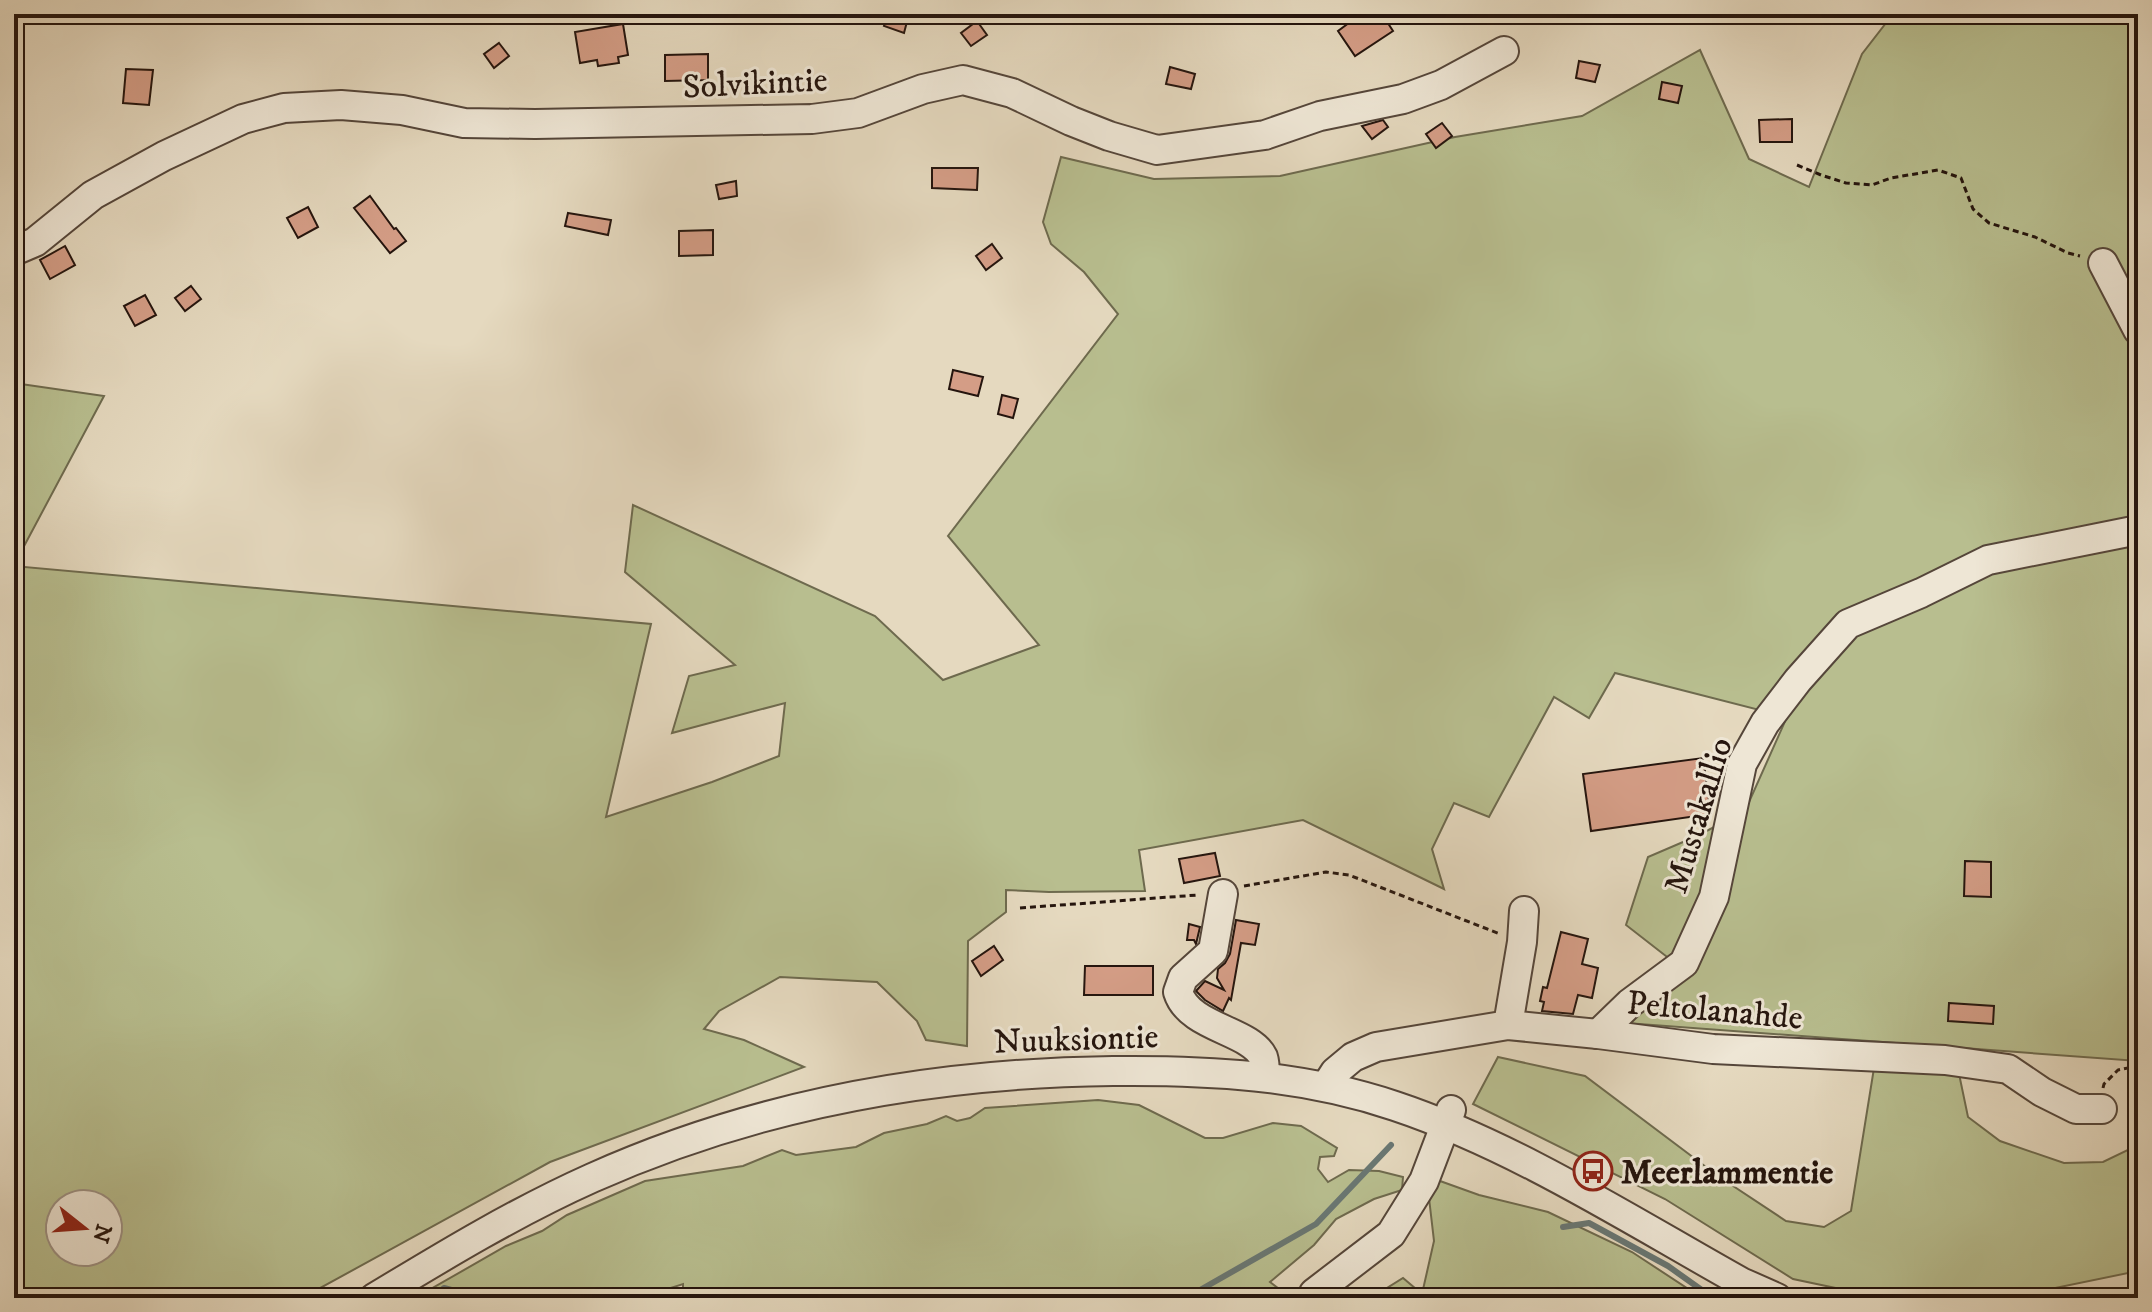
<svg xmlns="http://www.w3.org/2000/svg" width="2152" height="1312" viewBox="0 0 2152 1312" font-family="'IM FELL DW Pica',serif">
<rect width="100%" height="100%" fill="#e5d9bf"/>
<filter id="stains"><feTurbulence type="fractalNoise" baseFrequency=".0025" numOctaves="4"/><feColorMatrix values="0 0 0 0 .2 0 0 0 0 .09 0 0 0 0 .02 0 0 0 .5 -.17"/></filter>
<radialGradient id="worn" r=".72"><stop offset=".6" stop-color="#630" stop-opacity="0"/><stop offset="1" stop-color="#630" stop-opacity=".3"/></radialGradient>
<g fill="#b8be8f" stroke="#6e6a4e" stroke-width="2" fill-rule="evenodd">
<path d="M1893,14H2138V1061L1599,1021L1671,960L1626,925L1648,857L1697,836L1745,811L1787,717L1615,673L1589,718L1554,697L1489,817L1454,803L1432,849L1444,889L1303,820L1139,850L1145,891L1049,892L1006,890V912L968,941L967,1046L926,1040L917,1021L877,982L780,977L719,1011L704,1029L744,1040L804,1067L550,1162L302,1298H14V566L651,624L606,817L712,782L779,756L785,703L672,733L689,676L735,665L625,572L633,505L875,616L943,680L1039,645L948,536L1118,314L1084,272L1051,244L1043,222L1061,157L1154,179L1280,176L1455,137L1582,116L1700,50L1749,159L1809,187L1862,54ZM60,1204H108V1252H60Z"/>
<path d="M14,383L104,396L14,565Z"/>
<path d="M1498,1057L1585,1076L1718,1176L1786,1221L1824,1227L1851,1211L1874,1068L1958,1069L1968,1117L2000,1141L2064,1163L2103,1162L2138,1145V1271L2007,1298H1883L1793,1279L1665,1199L1473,1104Z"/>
<path d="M1098,1100L1139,1105L1205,1138H1223L1273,1123L1301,1126L1337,1148L1334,1156L1320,1157L1318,1169L1328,1182L1349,1170L1379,1171L1403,1177L1402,1190L1374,1199L1336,1219L1314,1245L1270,1282L1291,1298H683V1284L639,1298H415L506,1246L542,1231L567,1215L645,1181L743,1166L782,1150L796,1155L856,1147L884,1133L927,1124L946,1116L957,1121L970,1118L985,1108Z"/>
<path d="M1440,1181L1479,1195L1548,1212L1632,1252L1702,1298H1363L1382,1291L1403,1278L1422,1294L1434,1241L1429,1198Z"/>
</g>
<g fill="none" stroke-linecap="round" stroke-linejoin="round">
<g stroke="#697773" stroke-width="6">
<path d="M1563,1227L1589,1223L1668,1266L1713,1298"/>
<path d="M432,1298L444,1288L481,1298"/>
<path d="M1186,1298L1316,1224L1391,1145"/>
</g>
</g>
<g fill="#d49d86" stroke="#25150e" stroke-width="2">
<path d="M888,14H909L904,33L884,26Z"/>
<path d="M1361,14H1382L1393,31L1355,56L1338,31Z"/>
<path d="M977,21L987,35L971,46L961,33Z"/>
<path d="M623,24L628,55L618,57L619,63L598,66L597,60L580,63L575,32Z"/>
<path d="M499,43L509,56L494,68L484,54Z"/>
<path d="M708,54V80L665,81V55Z"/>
<path d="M1579,61L1600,65L1595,82L1576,78Z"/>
<path d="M1170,67L1195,74L1191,89L1166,84Z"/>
<path d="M126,69L153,70L149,105L123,103Z"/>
<path d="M1662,82L1682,86L1678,103L1659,99Z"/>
<path d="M1792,119V142H1760L1759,120Z"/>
<path d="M1383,120L1388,127L1372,139L1362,126Z"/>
<path d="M1442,123L1452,136L1436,148L1426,134Z"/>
<path d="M932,168H978L977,190L932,188Z"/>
<path d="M736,181L737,196L719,199L716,185Z"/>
<path d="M370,196L394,229L396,228L406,241L390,253L354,208Z"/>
<path d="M308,207L318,227L298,238L287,218Z"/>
<path d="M568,213L611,220L608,235L565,226Z"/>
<path d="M713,230V255L679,256V231Z"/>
<path d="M992,244L1002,258L986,270L976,256Z"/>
<path d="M65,246L75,265L50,279L40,260Z"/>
<path d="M191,286L201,299L185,311L175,298Z"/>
<path d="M145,295L156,315L135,326L124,306Z"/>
<path d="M953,370L983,377L978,396L949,389Z"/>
<path d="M1002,395L1018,399L1013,418L998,414Z"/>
<path d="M1703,758L1711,814L1591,831L1583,774Z"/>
<path d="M1215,853L1220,876L1184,883L1179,859Z"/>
<path d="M1965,861L1991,862V897L1964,896Z"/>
<path d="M1236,920L1259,924L1255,945L1241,943L1231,1000L1229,998L1223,1011L1205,1000L1196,991L1205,981L1224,990L1217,978L1218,969L1225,963L1230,954Z"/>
<path d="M1189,924L1200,927L1196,944L1194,940H1187Z"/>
<path d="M1561,932L1588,939L1582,964L1598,968L1592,998L1578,995L1573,1014L1542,1011L1544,1002L1540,1001L1543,987L1547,988Z"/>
<path d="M994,946L1003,960L981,976L972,961Z"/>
<path d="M1085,966H1153V995H1084Z"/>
<path d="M1949,1003L1994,1006L1993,1024L1948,1021Z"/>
</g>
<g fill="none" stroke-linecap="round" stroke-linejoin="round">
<g stroke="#55463a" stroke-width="32">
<g id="minor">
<path d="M14,251L35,242L93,195L164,156L243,119L284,108L341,105L402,110L464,123L535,124L812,119L858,113L923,89L963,80L1012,93L1071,121L1109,136L1157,150L1265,135L1320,116L1403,99L1441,85L1504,51"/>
<path d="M2103,263L2138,330"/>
<path d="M1223,894L1213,951L1183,978L1178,992C1189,1028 1250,1030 1263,1057C1265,1063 1265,1070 1265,1076"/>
<path d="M1508,1025L1522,942L1524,911"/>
<path d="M1598,1034L1630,1003L1684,963L1714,897L1742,764L1765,723L1798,680L1848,624L1921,593L1988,560L2138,530"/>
<path d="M1326,1086L1335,1072L1353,1057L1376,1047L1508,1025L1598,1034L1713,1049L1945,1060L2008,1069L2042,1092L2076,1109H2102"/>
<path d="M1314,1293L1391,1234L1424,1181L1451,1110"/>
<path d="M374,1298C445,1255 516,1212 592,1178C757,1104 933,1073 1113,1071C1209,1070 1303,1075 1395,1106C1515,1146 1630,1220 1741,1282L1777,1298"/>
</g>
</g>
<g stroke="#25150e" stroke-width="3" stroke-dasharray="6 4" stroke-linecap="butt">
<path d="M1797,165L1821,175L1846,183L1872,185L1891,178L1938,170L1961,178L1973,209L1989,223L2035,237L2068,253L2080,256"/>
<path d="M1244,886L1326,872L1349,875L1500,934"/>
<path d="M1020,908L1198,895"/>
<path d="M2103,1088L2104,1084L2118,1070L2138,1066"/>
<path d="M1799,1290L1822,1298"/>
<path d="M2090,1298L2138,1287"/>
</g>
<use href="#minor" stroke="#eee6d5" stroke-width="28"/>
</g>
<defs>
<g id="bus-ring" transform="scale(2)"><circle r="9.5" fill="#eee6d5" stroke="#8f2418" stroke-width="1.5"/><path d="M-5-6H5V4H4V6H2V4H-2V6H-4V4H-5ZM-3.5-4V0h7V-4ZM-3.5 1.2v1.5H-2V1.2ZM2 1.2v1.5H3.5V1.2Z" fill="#8f2418"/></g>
</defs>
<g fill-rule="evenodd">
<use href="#bus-ring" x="1593" y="1171"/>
</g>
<g text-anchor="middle" stroke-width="6" stroke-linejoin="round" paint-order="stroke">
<g font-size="34" fill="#25150e" stroke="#eee6d5">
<text transform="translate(755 82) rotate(-3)" y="12">Solvikintie</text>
<text transform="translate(1697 815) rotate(-73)" y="12">Mustakallio</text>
<text transform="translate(1715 1009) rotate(5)" y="12">Peltolanahde</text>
<text transform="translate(1076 1038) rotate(-2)" y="12">Nuuksiontie</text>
</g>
<g font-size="34" font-weight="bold" fill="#25150e" stroke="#eee6d5" text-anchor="start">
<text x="1621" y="1183">Meerlammentie</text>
</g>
</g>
<rect width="2152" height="1312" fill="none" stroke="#e5d9bf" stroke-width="48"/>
<rect x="16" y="16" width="2120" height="1280" fill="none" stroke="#25150e" stroke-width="4"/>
<rect x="24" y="24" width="2104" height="1264" fill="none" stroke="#25150e" stroke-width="2"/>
<g transform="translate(84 1228) rotate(107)"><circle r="38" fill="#eee6d5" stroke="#9e9285" stroke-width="2"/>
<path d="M0-6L14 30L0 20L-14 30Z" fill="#8f2418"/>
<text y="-12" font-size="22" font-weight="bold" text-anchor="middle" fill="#25150e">N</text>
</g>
<rect width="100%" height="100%" filter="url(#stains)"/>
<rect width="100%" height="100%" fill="url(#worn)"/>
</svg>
